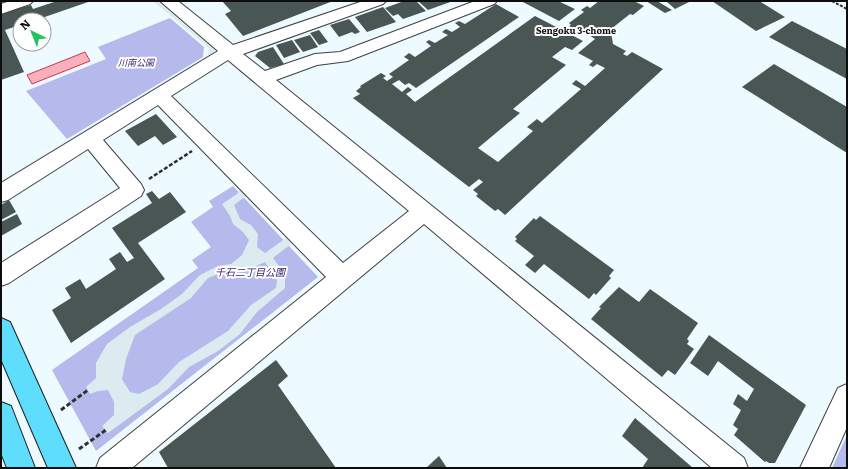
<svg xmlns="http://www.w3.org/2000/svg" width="848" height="469" viewBox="0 0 848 469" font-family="Literata,'Noto Sans JP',serif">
<rect width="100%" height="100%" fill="#edfaff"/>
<g fill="#b5b9eb">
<path d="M170,18L204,47L203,57L67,139L26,91L106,59L98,47Z"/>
<path d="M233,186L318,277L96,451L52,370L198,268L192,260L211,247L191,222L213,207L209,201Z"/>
<path d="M847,435V468H832Z"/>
</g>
<g fill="#dcebef" fill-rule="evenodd">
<path d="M153,1H160L215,47L213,56L1,187V181L208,55L209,48Z"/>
<path d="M241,188L251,197L246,196L234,205L240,219L251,225L258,234L257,247L265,253L286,238L287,234L296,243L291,244L273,258L285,274V288L257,312L240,334L218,351L189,367L168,389L108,433L102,426L114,415V402L108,390L98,391L90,394L86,387L96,378V363L107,344L130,327L161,309L182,294L200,275L218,266L231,264L242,255L249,240L243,232L233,224L230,216L222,204L237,194ZM265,262L277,280L276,288L251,305L228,331L179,362L158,384L139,394L130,392L122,379L126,359L135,335L191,298L208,278L221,273L243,272Z"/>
</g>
<path fill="#f8b0bd" stroke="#d2344c" d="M85,52L90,61L32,84L27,75Z"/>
<g fill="#495654">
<path d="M53,1H91L36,20H20V25L5,30L24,72L1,80V13L31,5L33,9L54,2Z"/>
<path d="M222,1H333L243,36L225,14L231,11Z"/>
<path d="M404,1H416L426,11L403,19L398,14L393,16L385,8Z"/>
<path d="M418,1H453L428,10Z"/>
<path d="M521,1H558L575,9L559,21Z"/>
<path d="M599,1H634L644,6L633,15L630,14L611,29L613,30L611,32L613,44L626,51L623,54L627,56L632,52L663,69L505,215L498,209L495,211L476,196L478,194L473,190L483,182L479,179L469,187L353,98L360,94L356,91L361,87L360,86L381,73L386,76L383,78L387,81L393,77L389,74L409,60L404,57L409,53L415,57L431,46L426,42L429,40L435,43L448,35L442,32L446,29L452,32L460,27L455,23L459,21L465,24L496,4L519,17L416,88L409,83L405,85L399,80L392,84L402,92L408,87L412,90L406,94L415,102L535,16L583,41L572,50L565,47L552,57L566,65L513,109L520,113L478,148L498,162L533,131L527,127L537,119L542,123L581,89L572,84L576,80L585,86L605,68L597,64L593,67L589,65L593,61L578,53L595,39L580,29L578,31L569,26L571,25L569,23L584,12L581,10L587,6L590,8Z"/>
<path d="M646,1H657L672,10L665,13Z"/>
<path d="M669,1H691L675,9L667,2Z"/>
<path d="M712,1H759L785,17L756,31Z"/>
<path d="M383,7L396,22L367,32L355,17Z"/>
<path d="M349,19L360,32L355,34L352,32L339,37L330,25Z"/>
<path d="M792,21L847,49V79L769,37Z"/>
<path d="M319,30L328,42L319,45L310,33Z"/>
<path d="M310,35L318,47L303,52L294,40Z"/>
<path d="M292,40L300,52L284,58L276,45Z"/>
<path d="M273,47L284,64L270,68L255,56L258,52Z"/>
<path d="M774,64L847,107V153L742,87Z"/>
<path d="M156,114L177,137L163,145L155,136L138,146L125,131Z"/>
<path d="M152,191L159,199L170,192L186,212L138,243L165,279L71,343L52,310L71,298L65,288L80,279L86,289L116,269L109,259L120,252L127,262L134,258L112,228L152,203L146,194Z"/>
<path d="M9,200L16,212L1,220V205Z"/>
<path d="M17,214L22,224L1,236V222Z"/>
<path d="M540,216L614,270L609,276L611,278L596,295L594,293L589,299L544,264L535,273L525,265L534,256L515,241L517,239L515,237L534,218L536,220Z"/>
<path d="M619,287L639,302L650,289L698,323L687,339L689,341L687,344L694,349L675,375L668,370L662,377L591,319L601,308L599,307Z"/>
<path d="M709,335L806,405L775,463H769L766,461L765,462L734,435L738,429L733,425L741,410L733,404L738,394L747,401L754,389L718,361L708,376L690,363Z"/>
<path d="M276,360L288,376L278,385L336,468H168L159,452Z"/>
<path d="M635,418L693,468H642L648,459L622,436Z"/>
<path d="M439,456L447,468H426Z"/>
</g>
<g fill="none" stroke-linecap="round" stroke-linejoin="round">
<g stroke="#404040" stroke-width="2">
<g id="minor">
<path d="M10,1H33L30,4L1,14V4Z"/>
<path d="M160,1H178L233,45L363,1H386L383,4L243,54L265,71L315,54L340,52L475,1H497L494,4L348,61L317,65L276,80L744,458L748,468H712L424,224L132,468H96L100,458L326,277L158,105L103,140L141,184L144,190L141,196L9,283L1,286V263L120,188L88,149L8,200L1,202V183L218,51ZM228,60L409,211L343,263L171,96Z"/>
<path d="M847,384V427L829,468H800L838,388Z"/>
</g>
</g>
<g stroke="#1e1e1e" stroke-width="2">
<g id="major">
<path d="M1,318L10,322L76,468H48L1,359Z"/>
<path d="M1,402L11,406L35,468H7L1,453Z"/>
</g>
</g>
<path stroke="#2f2f2f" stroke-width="2" stroke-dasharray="3 1.5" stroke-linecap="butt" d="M832,1L847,9"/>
<path stroke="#2f2f2f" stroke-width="2.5" stroke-dasharray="4 2" stroke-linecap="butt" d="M149,179L192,151"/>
<g stroke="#2f2f2f" stroke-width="3" stroke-dasharray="4.5 2.5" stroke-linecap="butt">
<path d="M61,410L88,390"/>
<path d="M79,449L106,430"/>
</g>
<use href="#minor" fill="#fff" fill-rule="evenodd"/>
<use href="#major" fill="#5fddfd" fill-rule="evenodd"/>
</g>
<g text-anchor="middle" stroke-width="4" stroke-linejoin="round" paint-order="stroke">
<g font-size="9" font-weight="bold" fill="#0d0d0d" stroke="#fff">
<text x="576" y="34">Sengoku 3-chome</text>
</g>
<g font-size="9" font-style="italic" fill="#2d1b67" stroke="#fff">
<text x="136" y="66">川南公園</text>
</g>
<g font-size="10" font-style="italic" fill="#2d1b67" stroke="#fff">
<text x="250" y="276">千石二丁目公園</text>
</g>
</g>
<rect width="848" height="469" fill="none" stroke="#0d0d0d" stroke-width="4"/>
<g transform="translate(32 32) rotate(317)"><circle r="19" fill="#ffffff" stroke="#9e9e9e"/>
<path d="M0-3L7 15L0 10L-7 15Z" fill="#20c261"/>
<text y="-6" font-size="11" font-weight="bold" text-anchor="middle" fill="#0d0d0d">N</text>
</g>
</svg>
